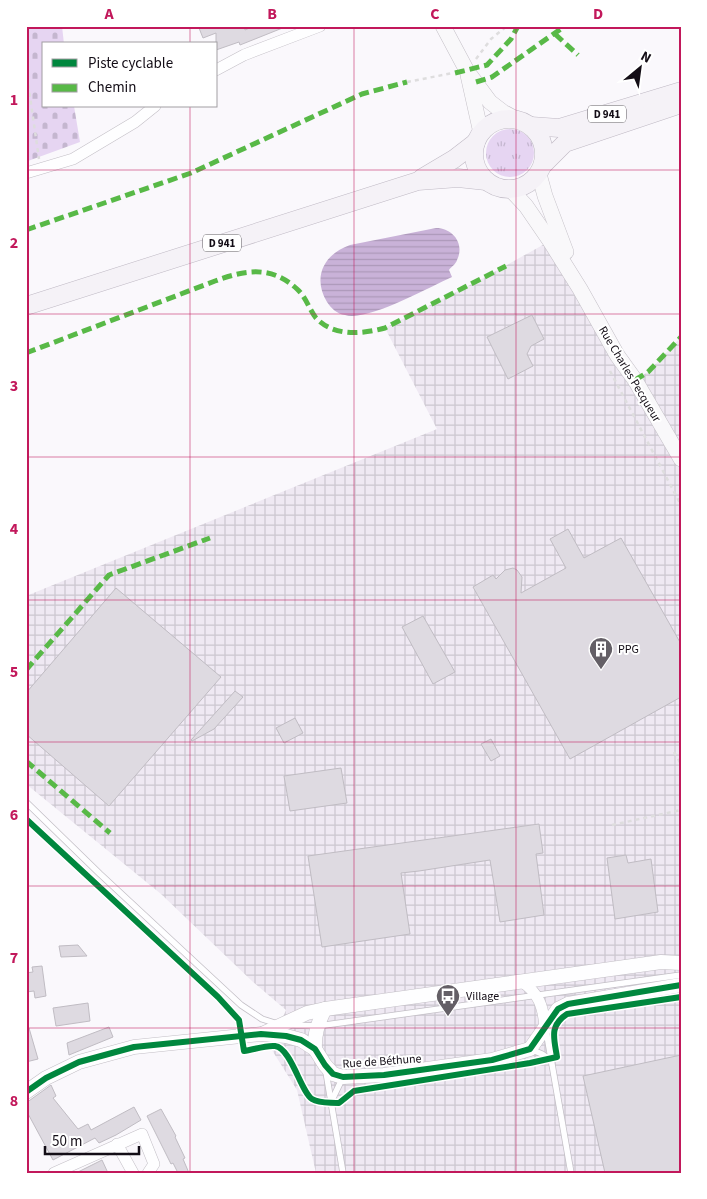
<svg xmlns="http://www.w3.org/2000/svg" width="707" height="1199" viewBox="0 0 707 1199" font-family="'Source Sans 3',sans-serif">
<defs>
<pattern id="industrial-grid" width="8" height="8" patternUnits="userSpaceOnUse" patternTransform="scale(1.25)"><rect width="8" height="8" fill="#efe9f3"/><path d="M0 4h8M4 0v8" fill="none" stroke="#ccc7d0"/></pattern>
<pattern id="grass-tufts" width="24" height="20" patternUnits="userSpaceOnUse" patternTransform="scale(1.25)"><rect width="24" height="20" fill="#e6d5f2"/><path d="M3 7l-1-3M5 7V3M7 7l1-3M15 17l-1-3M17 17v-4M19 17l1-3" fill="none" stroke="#c4b6cf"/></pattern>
<pattern id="cemetery-stones" width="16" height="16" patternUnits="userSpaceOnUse" patternTransform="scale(1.25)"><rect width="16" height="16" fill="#e6d5f2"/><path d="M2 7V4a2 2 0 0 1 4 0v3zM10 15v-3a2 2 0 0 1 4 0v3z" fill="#c4b6cf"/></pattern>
<pattern id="water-rules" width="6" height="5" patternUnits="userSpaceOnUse" patternTransform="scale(1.25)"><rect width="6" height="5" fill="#c9b2d8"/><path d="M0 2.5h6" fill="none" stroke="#ac98b9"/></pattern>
</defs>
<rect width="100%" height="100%" fill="#faf8fc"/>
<path fill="url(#industrial-grid)" d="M550,241L635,380L648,372L681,337V1173H316L297,1090L270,1047L286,1010L253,982L161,894L26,784V596L437,429L385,328L478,281Z"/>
<circle fill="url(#grass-tufts)" cx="510" cy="153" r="24"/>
<path fill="url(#cemetery-stones)" d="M26,26H62L64,44H44V106H74L80,142L28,161V157H26Z"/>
<path fill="url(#water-rules)" d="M436,228C453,228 465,244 457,260C456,264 451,267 449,270L452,277C429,287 368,322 345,315C337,314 331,308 327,302C312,277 324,254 350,245Z"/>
<g fill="#dedae1" stroke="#c0bcc3">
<path d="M205,26H244L245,30L254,26L285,27L240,45L239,42L216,50V33L203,38L199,28Z"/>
<path d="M532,315L544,339L531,346L527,354L533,366L508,379L487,337Z"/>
<path d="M568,529L584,558L621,538L681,644V697L570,759L473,587L493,575L496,579L505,570L513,568L517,570L522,577L521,593L566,568L550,539Z"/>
<path d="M116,588L221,677L109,806L26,734V693Z"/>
<path d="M423,616L455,672L433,684L402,627Z"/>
<path d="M235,691L243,697L214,729L192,741L191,740Z"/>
<path d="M295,718L303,733L284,743L276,728Z"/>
<path d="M491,739L500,756L491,761L481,744Z"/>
<path d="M341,768L347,803L290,811L284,776Z"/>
<path d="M539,824L543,853L536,854L544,915L500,922L490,860L419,871L401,873L410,934L322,947L308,856Z"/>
<path d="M626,855L628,863L651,859L658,912L615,919L607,858Z"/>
<path d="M78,945L87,956L61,957L59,946Z"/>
<path d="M42,966L46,996L35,998L34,991L26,992V973L33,972L32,967Z"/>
<path d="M88,1003L90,1021L56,1026L53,1008Z"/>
<path d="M109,1027L113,1037L69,1055L67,1043Z"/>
<path d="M26,1028H29L38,1059L26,1062Z"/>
<path d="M681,1055V1173H605L583,1076Z"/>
<path d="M51,1085L56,1096L53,1098L78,1129L88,1124L91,1130L134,1107L141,1120L116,1135L99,1143L95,1138L53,1160L26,1110V1103Z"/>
<path d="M161,1109L176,1136L175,1137L185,1158L183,1159L189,1173H178L173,1163L171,1164L147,1116Z"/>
<path d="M102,1160L108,1173H76Z"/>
</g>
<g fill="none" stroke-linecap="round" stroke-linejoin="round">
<g stroke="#c3bfc6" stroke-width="7">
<g id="service">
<path d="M26,802L100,874L241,1005L262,1019L278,1024"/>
<path d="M290,1025L318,1026L681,975"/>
<path d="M546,1030L571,1173"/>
<path d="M530,1049L542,1054L549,1059"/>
<path d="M326,1072L343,1173"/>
<path d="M331,1102L343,1077"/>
</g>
</g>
<g stroke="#c3bfc6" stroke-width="12">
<g id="minor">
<path d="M216,70L244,55L320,26"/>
<path d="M26,173L73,159L135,122L155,106"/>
<path d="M522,982C539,993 543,1007 545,1026"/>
<path d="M117,1144L133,1173"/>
<path d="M54,1173L142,1134L154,1164L148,1173"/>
</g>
</g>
<g stroke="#c3bfc6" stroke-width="15">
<g id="tertiary">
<path d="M262,1034L307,1013L325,1009L661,962L681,963"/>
<path d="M315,1049C314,1034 318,1022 325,1009"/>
<path d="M26,1092L46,1078L79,1062L134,1047L261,1034L286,1036L301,1040L315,1049L325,1065L333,1074L343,1077L384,1075L492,1060L530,1049L558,1009L568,1004L681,985"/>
</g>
</g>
<g stroke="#c3bfc6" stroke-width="16">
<g id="secondary">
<path d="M443,26L467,71L490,102L503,112L518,120"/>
<path d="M468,75L481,133"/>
<path d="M539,174L545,196L566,252"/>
<path d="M511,190L526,206L550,241L580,289L617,355L635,380L681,459"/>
</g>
</g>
<g stroke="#bfb9c4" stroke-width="19">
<g id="primary">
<circle cx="509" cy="154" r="35"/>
<path d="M531,126L559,128L681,91"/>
<path d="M544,164L565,143L681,104"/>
<path d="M422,178L454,159L476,142"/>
<path d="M26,306L418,181L458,178L486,181"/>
</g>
</g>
<g stroke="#deddde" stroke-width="2.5" stroke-dasharray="4 4" stroke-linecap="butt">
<path d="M476,59L491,39L507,26"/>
<path d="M26,69L39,159"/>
<path d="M407,82L453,73"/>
<path d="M610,371L681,505"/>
<path d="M674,752L681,764"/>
<path d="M612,825L681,810"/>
</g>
<use href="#service" stroke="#fefeff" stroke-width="5.5"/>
<use href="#minor" stroke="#fefeff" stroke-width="11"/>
<use href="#tertiary" stroke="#fefeff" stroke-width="14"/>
<use href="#secondary" stroke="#f9f8fa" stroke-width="15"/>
<use href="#primary" stroke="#f5f2f7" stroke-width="18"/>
<g stroke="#58b947" stroke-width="5" stroke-dasharray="10 5" stroke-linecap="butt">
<path d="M555,34L578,55"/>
<path d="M455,73L487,65L511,39L518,26"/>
<path d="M476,82L492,77L565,26"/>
<path d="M26,230L191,173L362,94L407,82"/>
<path d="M26,353L215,281C245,270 271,265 297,289C306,297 309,309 316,318C334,337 362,334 385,328L506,266"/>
<path d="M635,380L648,372L681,337"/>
<path d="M26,670L109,575L210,538"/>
<path d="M26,761L110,833"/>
</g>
<g stroke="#fff" stroke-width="9">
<g id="cycleway">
<path d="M26,819L218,997L239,1020L244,1051C253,1050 265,1045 275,1046C291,1048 301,1092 312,1099C320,1104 330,1102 339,1103L354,1091L530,1063L557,1057C554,1038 549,1026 567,1014L681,997"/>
<path d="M26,1092L46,1078L79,1062L134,1047L261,1034L286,1036L301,1040L315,1049L325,1065L333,1074L343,1077L384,1075L492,1060L530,1049L558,1009L568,1004L681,985"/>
</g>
</g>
<use href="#cycleway" stroke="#00873e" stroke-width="6"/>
</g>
<path fill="none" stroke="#c2185b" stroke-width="1" stroke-opacity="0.55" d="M190,26V44M354,26V1173M516,26V1173M190,106V1173M26,170H681M26,314H681M26,457H681M26,600H681M26,742H681M26,886H681M26,1028H681"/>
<defs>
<g id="building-pin" transform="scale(1.25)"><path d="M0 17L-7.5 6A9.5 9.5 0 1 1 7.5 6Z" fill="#645f66" stroke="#fff"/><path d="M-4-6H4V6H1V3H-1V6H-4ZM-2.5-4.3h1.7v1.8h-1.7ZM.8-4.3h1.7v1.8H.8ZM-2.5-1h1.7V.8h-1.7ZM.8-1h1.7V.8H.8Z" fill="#fff"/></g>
<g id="bus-pin" transform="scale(1.25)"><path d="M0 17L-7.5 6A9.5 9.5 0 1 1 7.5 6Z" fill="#645f66" stroke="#fff"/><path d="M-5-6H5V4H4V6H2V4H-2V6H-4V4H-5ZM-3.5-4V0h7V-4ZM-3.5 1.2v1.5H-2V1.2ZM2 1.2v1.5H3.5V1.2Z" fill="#fff"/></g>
</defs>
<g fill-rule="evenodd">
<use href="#building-pin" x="601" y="649"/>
<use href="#bus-pin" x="448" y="996"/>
</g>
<g text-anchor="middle" stroke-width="4" stroke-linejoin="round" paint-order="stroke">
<g fill="#fff" stroke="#5a565c" stroke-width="1">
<rect x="588" y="105.5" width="38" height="17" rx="4"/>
<rect x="203" y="234.5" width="38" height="17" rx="4"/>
</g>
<g font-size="11" font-weight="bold" fill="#130d16">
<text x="607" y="118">D 941</text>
<text x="222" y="247">D 941</text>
</g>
<g font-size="12" fill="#130d16" stroke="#fff">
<text transform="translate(630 374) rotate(59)" y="4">Rue Charles Pecqueur</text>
<text transform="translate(382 1061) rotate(-4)" y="4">Rue de Béthune</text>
</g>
<g font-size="12" fill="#130d16" stroke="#fff" text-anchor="start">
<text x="618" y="653">PPG</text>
<text x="466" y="1000">Village</text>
</g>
</g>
<rect width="707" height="1199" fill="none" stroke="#ffffff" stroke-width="55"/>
<rect x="42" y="42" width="175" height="65" fill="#ffffff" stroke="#a19ea2"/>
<rect x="52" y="59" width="25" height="8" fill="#00873e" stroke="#a19ea2"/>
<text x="88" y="68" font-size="15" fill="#130d16">Piste cyclable</text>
<rect x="52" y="84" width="25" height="8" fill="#58b947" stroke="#a19ea2"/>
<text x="88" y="92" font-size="15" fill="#130d16">Chemin</text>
<g transform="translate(640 68) rotate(29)" stroke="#ffffff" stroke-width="4" paint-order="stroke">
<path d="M0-4L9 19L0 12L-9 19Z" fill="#130d16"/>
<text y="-8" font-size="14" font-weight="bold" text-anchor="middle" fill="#130d16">N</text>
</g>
<path d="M45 1146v8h94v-8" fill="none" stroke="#130d16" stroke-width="2.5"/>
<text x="52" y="1146" font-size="15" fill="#130d16" stroke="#ffffff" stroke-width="4" paint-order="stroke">50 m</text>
<rect x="28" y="28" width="652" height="1144" fill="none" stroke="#c2185b" stroke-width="2"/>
<g font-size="16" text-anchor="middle" font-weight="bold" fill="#c2185b">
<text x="109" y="19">A</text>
<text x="272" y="19">B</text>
<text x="435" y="19">C</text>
<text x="598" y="19">D</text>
<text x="14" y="105">1</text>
<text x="14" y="248">2</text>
<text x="14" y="391">3</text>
<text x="14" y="534">4</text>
<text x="14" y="677">5</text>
<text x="14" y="820">6</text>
<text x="14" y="963">7</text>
<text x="14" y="1106">8</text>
</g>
</svg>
